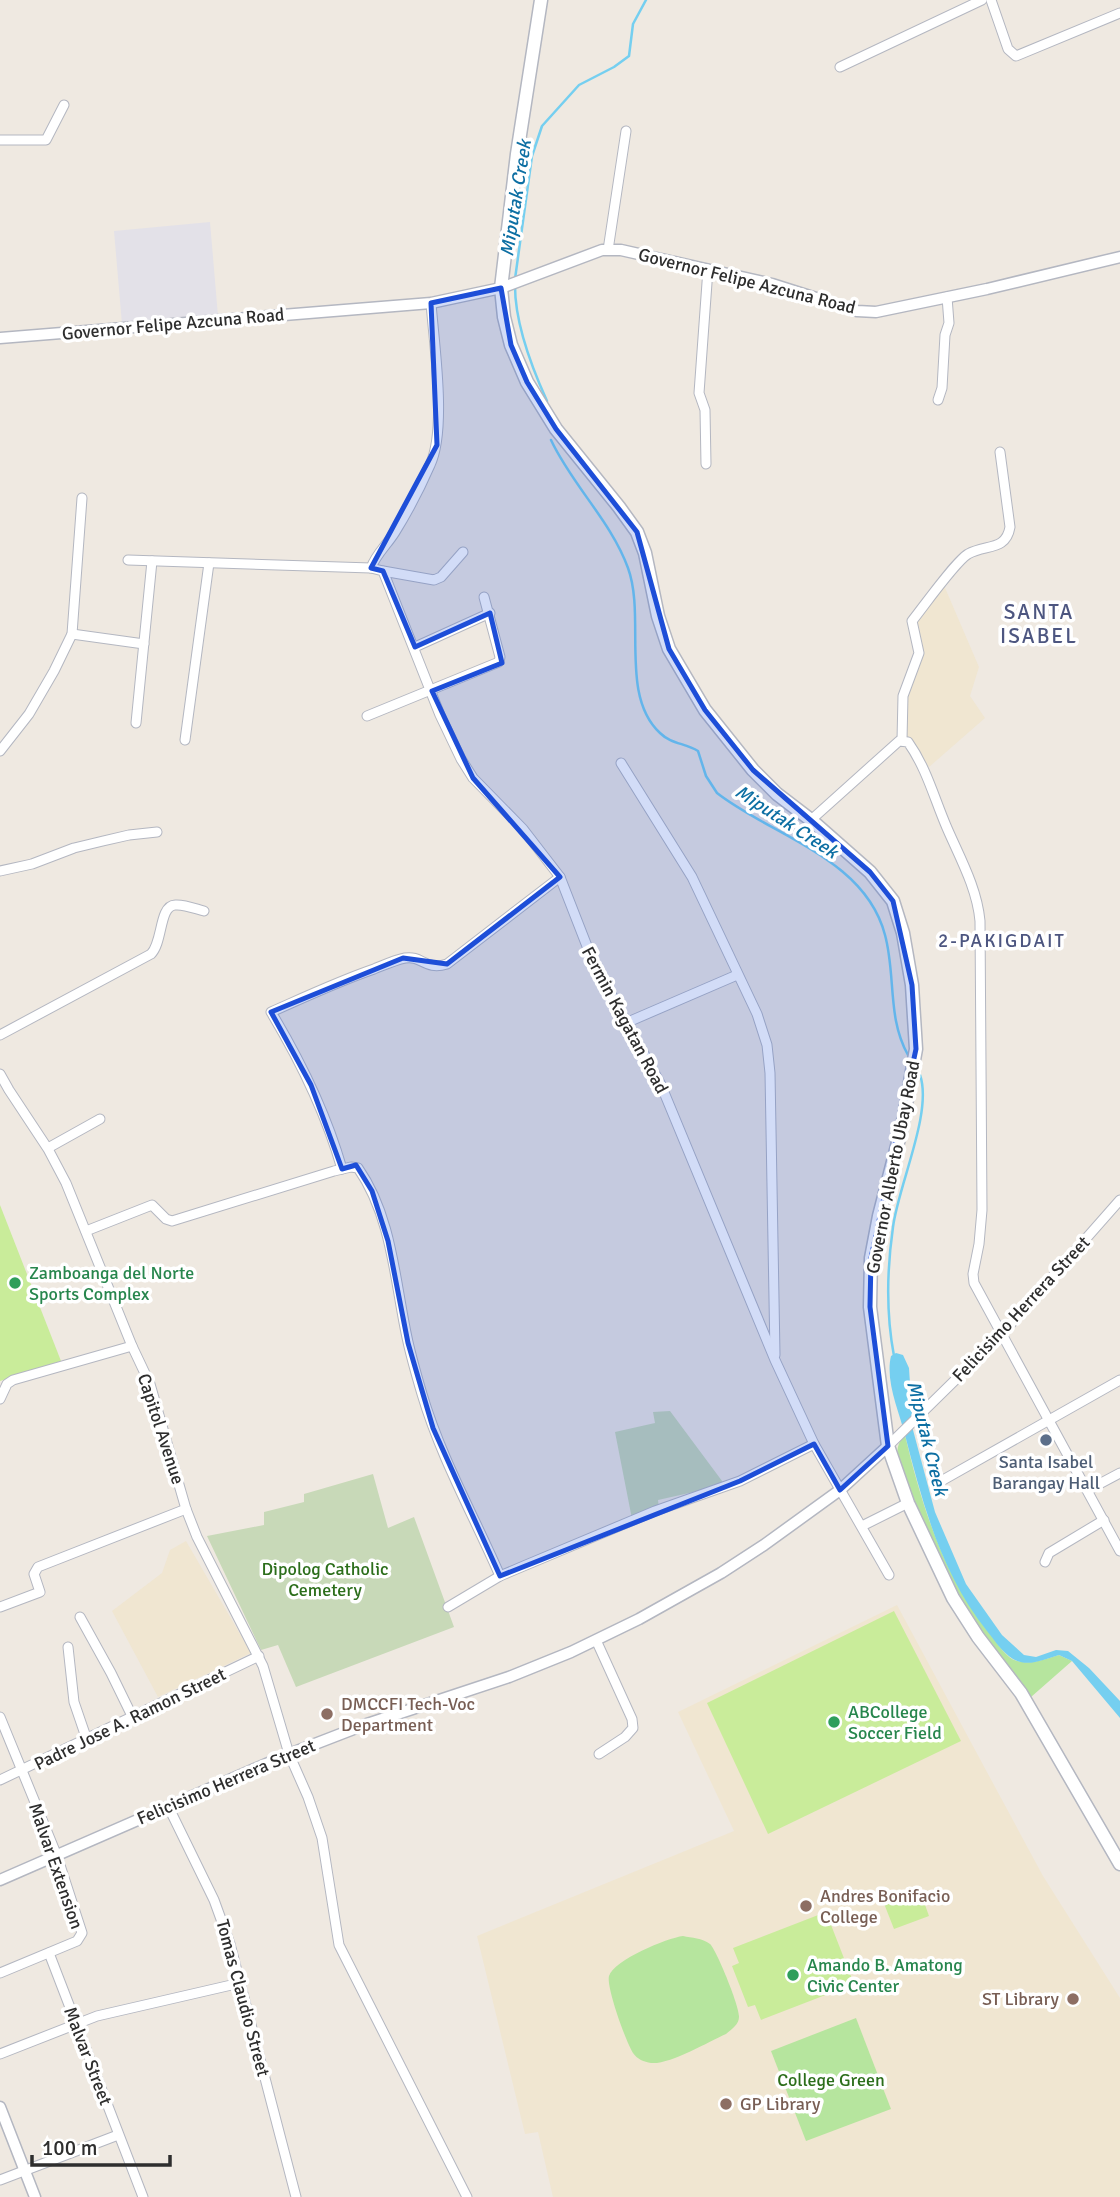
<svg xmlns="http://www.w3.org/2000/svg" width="1120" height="2197" viewBox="0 0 1120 2197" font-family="Signika,sans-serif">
<rect width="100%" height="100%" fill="#efe9e1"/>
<path fill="#e3e1e8" d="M210,222L218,316L122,324L114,231Z"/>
<g fill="#f0e6d1">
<path d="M943,583L979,667L970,696L985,718L929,767L905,733V696L921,654L914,621Z"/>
<path d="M186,1541L251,1653L158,1697L112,1611L162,1573L170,1550Z"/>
<path d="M897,1605L1043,1876L1120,1998V2197H553L538,2132L525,2134L477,1936L734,1831L678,1712Z"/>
</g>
<g fill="#b6e59e">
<path d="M905,1435C922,1507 944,1577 991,1635C998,1644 1006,1658 1017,1661C1033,1665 1044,1659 1059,1655L1072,1661L1031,1697L962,1607L923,1521L899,1463C896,1451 897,1443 905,1435Z"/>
<path d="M683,1936C692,1938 702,1938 710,1944C716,1949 740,2007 739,2017C739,2024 732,2029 726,2034C708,2042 669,2065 651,2063C644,2062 637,2059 633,2053C626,2042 606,1987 609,1976C614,1960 667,1938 683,1936Z"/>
<path d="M856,2018L891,2109L806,2141L771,2051Z"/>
</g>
<g fill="#c8d9b8">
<path d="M670,1411L725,1485L658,1500L659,1508L632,1519L615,1432L655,1423L653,1412Z"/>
<path d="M373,1474L388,1528L414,1517L454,1627L296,1687L278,1645L261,1650L207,1536L264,1525V1512L304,1502V1494Z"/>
</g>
<g fill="#c9ec9a">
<path d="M0,1205L61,1361L0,1381Z"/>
<path d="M894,1611L961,1741L768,1834L707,1703Z"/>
<path d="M919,1888L929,1916L894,1929L883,1901Z"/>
<path d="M826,1912L854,1984L761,2020L755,2005L748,2007L732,1966L739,1963L733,1948Z"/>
</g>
<path fill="#75cff0" d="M896,1353L903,1355L909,1368L913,1430L935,1512L966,1584L1002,1635L1024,1655L1036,1657L1056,1650L1068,1651L1089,1668L1120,1701V1718L1072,1661L1059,1655C1044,1659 1028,1668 1013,1659C1002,1652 995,1641 987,1631C941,1573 923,1505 905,1435C899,1411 885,1381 891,1356Z"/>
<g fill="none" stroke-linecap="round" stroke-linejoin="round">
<g stroke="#75cff0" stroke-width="2.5">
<path d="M515,279L532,156L542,126L579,85L614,67L629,56L633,24L646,0"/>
<path d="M515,286C515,322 532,368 547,401"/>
<path d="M551,440C572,485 611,521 628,568C646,617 619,695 660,733C671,744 685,743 698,751L706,776L717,793C772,836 865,858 885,935C896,975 887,1018 908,1055"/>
<path d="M894,1356C886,1314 887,1269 893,1227C898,1186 933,1112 920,1075"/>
</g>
<g stroke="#b4b7c1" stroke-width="11">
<g id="minor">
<path d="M991,0L1008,49L1016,56L1120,13"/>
<path d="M840,67L982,0"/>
<path d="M0,140H46L64,105"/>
<path d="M608,250L626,131"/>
<path d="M938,400L942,388L945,335L949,323L947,297"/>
<path d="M706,464L705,410L699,393L708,269"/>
<path d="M128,560L371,568L383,571L440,715L461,759L473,778L523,829L560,877L592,959L661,1085L775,1360L814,1444L889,1575"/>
<path d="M371,568C376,554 387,545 395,532C408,511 420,488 430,465C447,429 434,344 431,303"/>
<path d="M383,571L434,580L441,577L463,552"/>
<path d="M72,634L144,644"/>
<path d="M415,647L490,613"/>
<path d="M367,716L499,662L500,657L484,597"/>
<path d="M136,723L152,561"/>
<path d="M185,740L209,563"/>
<path d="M902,740L903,696L919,653L912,621C924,606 955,562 968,554C986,544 1006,551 1010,527L1000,452"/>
<path d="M0,751L29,714L54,671L72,634L82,498"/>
<path d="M621,763L692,877L757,1014L767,1045L770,1073L775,1355"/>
<path d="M811,820L899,741L908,742C927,769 934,798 947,828C960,858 977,888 980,921L982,1210L979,1244L973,1274L974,1283L1120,1551"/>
<path d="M0,871L32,864L74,848L103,841L129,835L157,832"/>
<path d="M628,1022L737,975"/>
<path d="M0,1035L151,954C163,942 159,906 175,905C184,904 196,909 204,911"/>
<path d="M0,1074L9,1090L48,1149L66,1183L132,1346L150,1384L186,1509L197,1537L263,1666L289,1754L308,1797L322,1838L339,1945L467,2197"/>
<path d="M48,1148L100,1119"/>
<path d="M342,1169C326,1113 301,1062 271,1012C305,997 339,981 374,969C384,965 395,960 405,958C422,955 425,971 447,964L560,877"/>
<path d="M86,1231L152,1205L166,1219L172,1221L334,1171L351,1167L358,1168C393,1218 395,1285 408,1342C412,1360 417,1377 422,1394C441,1458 474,1516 500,1576"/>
<path d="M0,1399L7,1384L13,1380L132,1346"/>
<path d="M888,1446L1001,1335L1120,1200"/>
<path d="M943,1480L1120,1380"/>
<path d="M1088,1490L1120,1473"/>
<path d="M862,1526L908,1503"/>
<path d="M1045,1562L1049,1553L1104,1520"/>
<path d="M0,1607L40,1592L34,1574L38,1567L186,1509"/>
<path d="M448,1607L500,1576L526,1565L655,1511L740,1481L814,1444"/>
<path d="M80,1617L111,1673L133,1718"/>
<path d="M596,1640L632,1719L633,1728L625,1737L599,1754"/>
<path d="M68,1647L74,1702L87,1740"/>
<path d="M0,1717L57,1856L82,1933L77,1941L0,1973"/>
<path d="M0,1780L259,1656"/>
<path d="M168,1806L214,1900L230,1944L296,2197"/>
<path d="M49,1953L143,2197"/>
<path d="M0,2054L97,2016L240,1983"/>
<path d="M0,2180L118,2135"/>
</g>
</g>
<g stroke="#b4b7c1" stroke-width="13">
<g id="tertiary">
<path d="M0,338L431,303L501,288L602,250H621L772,284L857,311L876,312L987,289L1120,257"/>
<path d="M0,1880L289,1754L364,1725L509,1677L571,1652L639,1619L721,1573L764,1545L840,1490L888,1446"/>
<path d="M0,2107L35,2197"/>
</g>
</g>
<g stroke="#b4b7c1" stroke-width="15">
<path id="secondary" d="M541,0L517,154L501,288L504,317L511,345L527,382L556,429L619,507L637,532L645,553L658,616L669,649L705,710L753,770L777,794L811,820L870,872L893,901L903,933L912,985L916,1049L902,1127L879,1216L871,1258L870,1307L888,1446L908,1503L953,1598L978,1637L1021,1693L1120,1864"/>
</g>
<use href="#minor" stroke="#fff" stroke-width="9"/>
<use href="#tertiary" stroke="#fff" stroke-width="10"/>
<use href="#secondary" stroke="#fff" stroke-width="12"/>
</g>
<path fill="#1d4ed8" fill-opacity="0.2" stroke="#1d4ed8" stroke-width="5" stroke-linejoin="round" d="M501,288L511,345L527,382L556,429L637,532L669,649L705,710L753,770L870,872L893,901L912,985L916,1049L871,1258L870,1307L888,1446L840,1490L814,1444L740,1481L500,1576L433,1428L408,1343L388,1241L372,1191L356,1165L342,1169L311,1085L271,1012L403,958L447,964L560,877L473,778L432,691L502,663L490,613L415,647L383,571L371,568L437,445L431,303Z"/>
<g fill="#2e9e5b" stroke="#fff" stroke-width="2.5">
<circle cx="15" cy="1283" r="7"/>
<circle cx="834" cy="1722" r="7"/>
<circle cx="793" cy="1975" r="7"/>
</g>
<circle fill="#5c6f8a" stroke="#fff" stroke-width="2.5" cx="1046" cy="1440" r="7"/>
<g fill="#8d6e63" stroke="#fff" stroke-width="2.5">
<circle cx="327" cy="1714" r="7"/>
<circle cx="806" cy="1906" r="7"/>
<circle cx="1073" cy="1999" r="7"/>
<circle cx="726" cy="2104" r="7"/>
</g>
<g text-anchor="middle" stroke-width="7" stroke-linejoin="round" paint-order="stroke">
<g font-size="18" fill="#2e2e2e" stroke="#fff">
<text transform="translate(747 281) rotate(14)" y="6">Governor Felipe Azcuna Road</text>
<text transform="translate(173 324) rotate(-5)" y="6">Governor Felipe Azcuna Road</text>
<text transform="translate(625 1020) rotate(62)" y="6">Fermin Kagatan Road</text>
<text transform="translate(893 1167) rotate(-79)" y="6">Governor Alberto Ubay Road</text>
<text transform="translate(1021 1309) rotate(-47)" y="6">Felicisimo Herrera Street</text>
<text transform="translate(161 1429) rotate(72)" y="6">Capitol Avenue</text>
<text transform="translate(130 1719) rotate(-26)" y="6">Padre Jose A. Ramon Street</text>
<text transform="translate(226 1782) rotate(-23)" y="6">Felicisimo Herrera Street</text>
<text transform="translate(56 1866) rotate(71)" y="6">Malvar Extension</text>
<text transform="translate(243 1998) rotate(75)" y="6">Tomas Claudio Street</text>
<text transform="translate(88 2056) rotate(69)" y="6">Malvar Street</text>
</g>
<g font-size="18" fill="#27864d" stroke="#fff" text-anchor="start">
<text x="29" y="1279">Zamboanga del Norte<tspan x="29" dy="21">Sports Complex</tspan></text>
<text x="848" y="1718">ABCollege<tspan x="848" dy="21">Soccer Field</tspan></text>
<text x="807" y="1971">Amando B. Amatong<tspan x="807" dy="21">Civic Center</tspan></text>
</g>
<g font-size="18" fill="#4e5e75" stroke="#fff">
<text x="1046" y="1468">Santa Isabel<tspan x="1046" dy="21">Barangay Hall</tspan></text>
</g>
<g font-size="18" fill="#2c6e1b" stroke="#fff">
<text x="325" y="1575">Dipolog Catholic<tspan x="325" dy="21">Cemetery</tspan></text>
<text x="831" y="2086">College Green</text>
</g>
<g font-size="18" fill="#785e54" stroke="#fff" text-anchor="start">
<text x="341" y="1710">DMCCFI Tech-Voc<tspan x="341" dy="21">Department</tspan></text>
<text x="820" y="1902">Andres Bonifacio<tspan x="820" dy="21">College</tspan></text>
<text x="1059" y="2005" text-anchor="end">ST Library</text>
<text x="740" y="2110">GP Library</text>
</g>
<g font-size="19" font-style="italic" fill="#0d6fa3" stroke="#fff">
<text transform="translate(515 198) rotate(-81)" y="7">Miputak Creek</text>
<text transform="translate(787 821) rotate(33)" y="7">Miputak Creek</text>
<text transform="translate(928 1438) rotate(76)" y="7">Miputak Creek</text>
</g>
<g font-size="19" letter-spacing="2" fill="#4d5680" stroke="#fff">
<text x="1002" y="947">2-PAKIGDAIT</text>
</g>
<g font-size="21" letter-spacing="2" fill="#4d5680" stroke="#fff">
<text x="1039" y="619">SANTA<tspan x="1039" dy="24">ISABEL</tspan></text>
</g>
</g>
<path d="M32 2155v10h138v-10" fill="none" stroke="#2e2e2e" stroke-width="3.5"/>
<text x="42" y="2155" font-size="21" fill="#2e2e2e" stroke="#ffffff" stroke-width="5" paint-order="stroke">100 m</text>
</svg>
